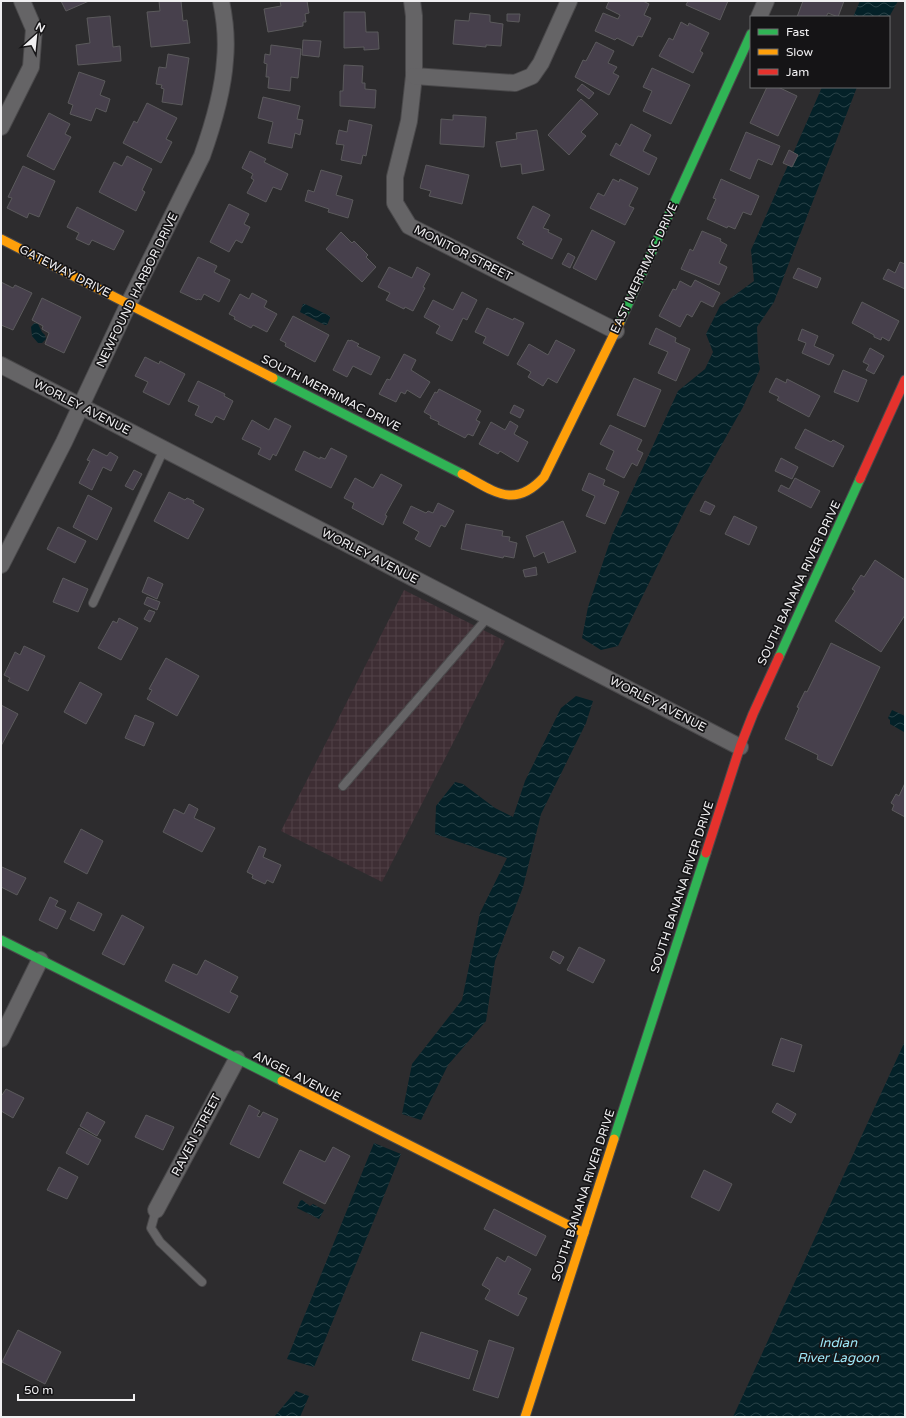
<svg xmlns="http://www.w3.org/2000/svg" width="906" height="1418" viewBox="0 0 906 1418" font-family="'Varela Round',sans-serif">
<defs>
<pattern id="industrial-grid" width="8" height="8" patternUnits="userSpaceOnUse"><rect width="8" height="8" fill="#3e2e34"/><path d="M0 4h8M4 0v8" fill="none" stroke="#514248"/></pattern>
<pattern id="water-waves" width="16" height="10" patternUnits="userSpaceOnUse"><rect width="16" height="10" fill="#042128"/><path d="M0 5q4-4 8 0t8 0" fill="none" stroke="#294248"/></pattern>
</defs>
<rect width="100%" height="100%" fill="#2d2c2e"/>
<path fill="url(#industrial-grid)" d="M404,590L505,641L382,882L281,831Z"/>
<g fill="url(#water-waves)">
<path d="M860,1H898L889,17H853Z"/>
<path d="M822,87H857L774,302L757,327L758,356L760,369L743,407L687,506L618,646L601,650L582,638L588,607L612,535L678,391L705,369L713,352L706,334L720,306L754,281L751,250Z"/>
<path d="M303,304H305L330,316V318L327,325H325L300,312Z"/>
<path d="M34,323L38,324L42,332L45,335L46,339L42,343H38L32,336L31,327Z"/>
<path d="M576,696L593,701L586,723L541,814L523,887L495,961L486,1021L448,1065L421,1120L402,1114L412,1064L462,1000L480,913L507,858L435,834L436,806L455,782L463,784L495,808L513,817L525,781L561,708Z"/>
<path d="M892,710L905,716L904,732L890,724V720L888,718Z"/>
<path d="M905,1041V1417H733Z"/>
<path d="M374,1143L401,1154L314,1367L287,1359Z"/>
<path d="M302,1200L310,1206L313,1204L324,1210L319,1219L297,1208L300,1201Z"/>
<path d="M296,1391L309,1396L300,1417H274Z"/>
</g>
<g fill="#47404c" stroke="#5b5a5c">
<path d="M61,1H89L66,11Z"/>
<path d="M159,1H181L183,21L187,20L190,43L151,47L147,12L160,11Z"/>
<path d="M280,1H307L309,13L305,14L306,22H303V26L268,32L264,9L281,6Z"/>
<path d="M609,1H643L649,4L644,15L651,18L642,37L638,36L633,46L617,38L615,40L595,31L603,13L618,19L620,15L606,8Z"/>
<path d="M688,1H728L720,20L686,5Z"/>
<path d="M803,1H844L838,17L828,13L826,17H797Z"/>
<path d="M344,12H365L366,32H378L379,49L364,50V47L344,48Z"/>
<path d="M470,13L490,15V22L503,24L501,46L486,45V47L453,44L455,20L469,21Z"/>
<path d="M507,14H520L519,22L507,21Z"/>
<path d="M110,16L113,47L120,46L121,61L78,65L76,45L90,43L87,18Z"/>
<path d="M681,22L688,26L689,23L709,33L700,51L703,53L693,73L659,56L669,38L673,40Z"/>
<path d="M303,40L321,41L319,57L302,55Z"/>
<path d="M596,42L614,51L608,63L617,67L613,73L619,76L609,95L575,77L583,60L586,61Z"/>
<path d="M271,45L301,49L298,78L291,77L290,91L268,88L269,77H266L267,64L264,63L265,54L270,55Z"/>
<path d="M168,54L189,58L182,105L162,102L164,89L161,88L162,85L156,84L159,67L166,68Z"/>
<path d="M344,65L363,66L362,83H365V89L376,90L375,108L340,106V91H343Z"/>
<path d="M652,68L690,85L671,124L643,111L652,91L643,87Z"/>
<path d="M79,72L105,81L100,95L110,99L106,112L96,108L91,121L70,114L73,105L68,103Z"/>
<path d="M582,84L594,93L589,99L577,90Z"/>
<path d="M767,87H778L797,96L778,136L750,123Z"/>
<path d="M263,97L300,106L297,119L303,120L300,135L295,133L292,148L268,143L273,122L258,118Z"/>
<path d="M581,99L598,114L581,132L586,136L569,155L548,135Z"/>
<path d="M147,103L177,118L166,139L172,142L161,163L123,143L134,121L137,123Z"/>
<path d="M49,113L70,124L65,134L71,137L54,170L27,156Z"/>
<path d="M453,115L486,117L484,147L440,144L441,119L453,120Z"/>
<path d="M349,120L372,125L366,156L363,155L361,164L341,160L344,145L336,144L339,130L347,132Z"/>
<path d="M631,124L651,135L643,151L657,158L649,175L610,155L616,143L620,146Z"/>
<path d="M537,130L544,170L522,174L521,164L501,167L496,142L517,139L516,133Z"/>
<path d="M746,132L780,146L772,165L758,159L750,179L730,170Z"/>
<path d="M789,150L798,155L792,167L783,163Z"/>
<path d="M250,151L266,159L264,162L288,174L281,190L273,187L266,202L247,193L254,180L251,178L253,174L242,168Z"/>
<path d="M127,156L152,169L142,190L145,192L136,211L99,192L114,162L122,166Z"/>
<path d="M426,165L469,175L462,204L429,196L431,191L420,188Z"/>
<path d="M23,166L55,181L39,217L29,213L27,218L7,208L12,198L8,197Z"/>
<path d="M321,170L342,176L336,195L353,200L348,218L328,212L329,209L305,201L308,190L314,192Z"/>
<path d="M613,179L619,182L620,179L638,188L629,206L634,208L625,225L590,208L598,193L604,196Z"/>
<path d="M721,179L759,196L751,215L743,212L735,229L728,226L727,228L707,219L716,199L713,198Z"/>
<path d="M229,204L249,214L244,224L250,227L242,243L236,240L229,252L210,242Z"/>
<path d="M533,206L550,215L543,228L549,230L548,232L562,239L552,259L522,244L524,242L517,238Z"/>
<path d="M77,207L124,231L114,250L92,240L89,245L76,239L79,233L67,227Z"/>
<path d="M592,230L615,242L596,280L573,268Z"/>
<path d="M702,231L721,239L720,241L727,245L719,263L727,267L719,285L681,269L690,249L693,251Z"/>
<path d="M341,232L352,243L354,241L368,255L366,257L376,267L362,282L326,249Z"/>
<path d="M568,253L575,257L570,268L562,264Z"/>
<path d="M198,257L217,266L214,272L230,280L219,302L204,294L201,300L198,299L197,300L180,292Z"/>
<path d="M900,262L905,264V289L883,279L888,269L895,273Z"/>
<path d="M389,267L412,278L417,267L430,274L423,287L425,288L413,311L405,307L404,309L386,300L390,293L378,287Z"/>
<path d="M798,268L821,278L817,288L793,278Z"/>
<path d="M695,280L720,293L713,307L701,301L692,317L687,314L680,327L659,316L673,289L676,290L680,281L691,287Z"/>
<path d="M1,282L13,288L15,285L32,293L13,330L1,325Z"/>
<path d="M462,292L477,300L467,320L463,318L452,341L436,333L440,326L424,317L433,300L453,310Z"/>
<path d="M252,293L267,301L264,307L277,314L267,332L253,325L251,328L234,319L235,317L229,314L240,294L249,299Z"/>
<path d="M42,298L81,317L64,353L45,344L49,333L42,329L43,326L32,320Z"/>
<path d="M862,302L899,321L889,341L882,337L881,340L874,337V335L852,323Z"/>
<path d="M487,308L513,320L514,318L524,323L508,356L483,343L486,337L475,332Z"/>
<path d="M293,316L329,335L315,362L285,346L286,343L280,340Z"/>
<path d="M656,328L676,338L675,342L690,349L676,381L658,373L668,352L649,344Z"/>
<path d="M802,329L818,336L814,346L834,355L829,365L802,353L806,343L798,340Z"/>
<path d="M348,340L350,341L351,340L359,344L357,346L380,357L371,375L353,366L347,377L333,370Z"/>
<path d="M556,340L575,350L557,383L548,378L543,386L528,377L531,372L517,364L529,344L548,355Z"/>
<path d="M870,348L884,356L874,374L866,370L869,365L863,362Z"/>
<path d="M404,354L416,360L411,370L430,382L420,398L407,390L405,394L401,392L396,402L379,394L387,379L390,380Z"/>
<path d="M145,357L159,364L160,361L185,374L169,405L143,392L148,382L135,376Z"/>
<path d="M843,370L867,380L858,402L834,392Z"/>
<path d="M634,378L661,390L645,427L617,415Z"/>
<path d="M776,378L786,383L787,379L820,396L809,417L777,400L779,397L769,392Z"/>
<path d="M198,381L225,394L224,396L233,401L224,420L216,416L212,423L195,415L199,406L188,401Z"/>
<path d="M439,389L481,411L476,420L480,422L473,436L468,434L465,438L438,424L439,422L430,418L431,416L424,412L435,392L437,393Z"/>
<path d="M514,405L524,410L520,418L510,413Z"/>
<path d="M275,418L291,426L276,456L273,454L270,460L258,454L261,448L242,439L252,420L269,430Z"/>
<path d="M510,421L518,426L514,434L528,442L518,462L500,451L498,454L479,444L491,422L505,430Z"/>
<path d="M610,425L642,440L637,450L643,453L637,466L632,463L624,478L606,469L614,451L600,444Z"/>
<path d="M805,429L831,442L833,440L844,446L833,467L795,448Z"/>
<path d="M331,448L347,456L331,488L295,470L304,451L320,459V457L325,459Z"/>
<path d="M93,449L107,456L110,452L118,457L111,471L103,467L92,490L79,483L90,461L87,460Z"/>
<path d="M781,458L798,467L792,479L775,471Z"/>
<path d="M134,470L142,474L133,490L125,486Z"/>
<path d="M589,473L605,480L603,485L619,492L605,524L586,516L595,496L582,490Z"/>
<path d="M381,474L402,485L385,515L387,516L383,525L352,508L354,503L344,498L355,478L373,488Z"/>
<path d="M795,478L820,491L811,508L778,491L781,485L789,489Z"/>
<path d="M169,492L185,500L187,498L194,501L193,503L204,509L188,539L154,521Z"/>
<path d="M88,495L112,508L97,540L73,527Z"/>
<path d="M705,501L715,506L710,515L700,511Z"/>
<path d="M438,503L454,511L445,527L441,525L430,547L415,539L419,532L403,523L411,506L426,513L428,511L433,513Z"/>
<path d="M734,516L757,527L749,545L725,534Z"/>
<path d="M563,521L576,552L548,563L544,552L534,557L526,536Z"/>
<path d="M466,524L503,531L502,536L510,537L509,541L517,543L514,558L504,556L503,558L461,549Z"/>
<path d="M58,527L86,541L75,563L47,549Z"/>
<path d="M875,560L905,580V615L881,652L835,621L855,591L852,589L861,575L864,577Z"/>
<path d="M536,567L537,575L525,577L523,570Z"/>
<path d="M148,577L163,584L157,599L142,592Z"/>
<path d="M63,578L88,589L78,612L53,602Z"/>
<path d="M147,597L160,602L157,610L144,604Z"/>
<path d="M149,610L155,612L150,622L144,619Z"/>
<path d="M119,618L138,628L121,660L98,648L113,621L117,623Z"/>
<path d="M831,643L880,667L832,766L817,759L818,755L785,739L799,708L797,707L805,691L807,692Z"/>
<path d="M24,646L45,656L28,691L8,681L10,678L4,675L15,652L20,655Z"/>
<path d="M166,658L199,676L177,716L147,699L152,690L149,689Z"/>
<path d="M80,682L102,694L86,724L64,712Z"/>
<path d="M1,705L18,714L1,746Z"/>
<path d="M135,715L154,723L144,746L125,738Z"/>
<path d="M905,783V817L892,810L894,805L891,803L896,794L899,796Z"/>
<path d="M189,804L198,809L194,818L215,828L202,852L163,832L174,809L184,814Z"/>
<path d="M81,829L103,841L87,874L64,862Z"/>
<path d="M259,846L266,849L263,857L281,865L273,883L267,880L265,884L252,878L253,875L247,872Z"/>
<path d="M2,867L26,878L17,895L1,887V870Z"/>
<path d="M50,897L58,901L55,906L66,911L57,929L39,920Z"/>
<path d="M78,902L102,914L94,931L70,919Z"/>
<path d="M122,915L144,927L124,965L102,954Z"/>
<path d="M579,947L605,960L593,983L567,970Z"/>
<path d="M553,951L564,957L560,964L550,958Z"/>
<path d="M205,960L238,977L230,992L238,996L229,1013L165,981L173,964L197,975Z"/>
<path d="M781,1038L802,1045L794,1072L772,1065Z"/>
<path d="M6,1089L24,1098L13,1118L1,1111V1095H2Z"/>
<path d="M777,1103L796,1114L791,1123L772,1112Z"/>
<path d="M249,1105L260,1111L257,1116L260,1117L263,1112L278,1119L259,1158L230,1144Z"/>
<path d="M87,1112L105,1122L97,1136L80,1126Z"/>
<path d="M146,1115L174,1127L163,1150L135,1137Z"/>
<path d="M79,1128L101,1140L88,1165L66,1153Z"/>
<path d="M333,1147L350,1156L325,1204L283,1183L300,1150L325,1162Z"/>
<path d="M59,1167L78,1177L67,1199L47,1190Z"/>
<path d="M704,1170L732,1184L719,1211L691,1197Z"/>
<path d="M494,1209L546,1236L536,1256L484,1229Z"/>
<path d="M508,1256L531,1269L518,1294L527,1298L518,1316L485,1299L490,1290L482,1285L497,1257L505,1262Z"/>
<path d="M18,1330L61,1352L45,1384L2,1362Z"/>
<path d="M421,1332L478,1351L469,1379L412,1360Z"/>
<path d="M489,1340L514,1348L498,1398L473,1390Z"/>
</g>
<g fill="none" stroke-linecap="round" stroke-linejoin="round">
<g stroke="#4a494b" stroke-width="10">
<g id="lane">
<path d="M93,603L164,449"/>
<path d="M343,786L488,617"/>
<path d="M156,1210L151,1228L160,1242L202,1282"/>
</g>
</g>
<g stroke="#4a494b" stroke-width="18">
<g id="street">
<path d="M412,1L414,16V76L409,121L395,177V203L409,226L616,331"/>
<path d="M759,17L766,1"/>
<path d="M414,76L515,83L532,76L541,63L569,1"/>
<path d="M1,127L31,67L34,29L22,1"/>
<path d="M1,365L740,747"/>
<path d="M1,565L64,442L129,303L202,156C213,125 223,92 225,60C227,40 225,20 221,1"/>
<path d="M1,1039L40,960"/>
<path d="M156,1210L237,1059"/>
</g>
</g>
<g stroke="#4a494b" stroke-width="11">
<g id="fast">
<path d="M620,322L751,34"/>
<path d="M273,378L462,474"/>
<path d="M779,657L860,479"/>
<path d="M1,940L282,1081"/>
<path d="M614,1139L706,853"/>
</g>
</g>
<g stroke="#4a494b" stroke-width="11">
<g id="slow">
<path d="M1,239L273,378"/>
<path d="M462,474C494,491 514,510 544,477L620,322"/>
<path d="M282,1081L584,1233"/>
<path d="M525,1417L614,1139"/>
</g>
</g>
<g stroke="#4a494b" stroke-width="11">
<g id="jam">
<path d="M860,479L905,380"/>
<path d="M706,853L740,747L753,714L779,657"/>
</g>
</g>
<use href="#lane" stroke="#656466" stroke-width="8"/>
<use href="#street" stroke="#656466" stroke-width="16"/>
<use href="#fast" stroke="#30b455" stroke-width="9"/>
<use href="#slow" stroke="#ff9f0a" stroke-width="9"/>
<use href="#jam" stroke="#e5322d" stroke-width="9"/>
</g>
<g text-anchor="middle" stroke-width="3.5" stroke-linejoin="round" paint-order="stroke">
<g font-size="12" fill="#f0eff1" stroke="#151416">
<text transform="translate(463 253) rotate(27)" y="4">MONITOR STREET</text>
<text transform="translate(644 268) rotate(-65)" y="4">EAST MERRIMAC DRIVE</text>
<text transform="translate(65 271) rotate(27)" y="4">GATEWAY DRIVE</text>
<text transform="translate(137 290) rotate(-64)" y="4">NEWFOUND HARBOR DRIVE</text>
<text transform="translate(331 393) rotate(27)" y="4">SOUTH MERRIMAC DRIVE</text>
<text transform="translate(82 407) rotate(27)" y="4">WORLEY AVENUE</text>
<text transform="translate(370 556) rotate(27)" y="4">WORLEY AVENUE</text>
<text transform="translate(799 583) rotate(-65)" y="4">SOUTH BANANA RIVER DRIVE</text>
<text transform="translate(658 704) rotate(27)" y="4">WORLEY AVENUE</text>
<text transform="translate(682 887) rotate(-72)" y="4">SOUTH BANANA RIVER DRIVE</text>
<text transform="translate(297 1076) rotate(27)" y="4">ANGEL AVENUE</text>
<text transform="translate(196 1135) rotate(-62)" y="4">RAVEN STREET</text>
<text transform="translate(583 1195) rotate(-72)" y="4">SOUTH BANANA RIVER DRIVE</text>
</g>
<g font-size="13" font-style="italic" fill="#9ee8f9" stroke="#151416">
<text x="838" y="1347">Indian<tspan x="838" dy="15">River Lagoon</tspan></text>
</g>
</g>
<rect width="906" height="1418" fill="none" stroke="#f0eff1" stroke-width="4"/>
<rect x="750" y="16" width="140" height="72" fill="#151416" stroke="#6d6c6e"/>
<rect x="758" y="29" width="20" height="6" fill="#30b455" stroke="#6d6c6e"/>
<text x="786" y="36" font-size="12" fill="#f0eff1">Fast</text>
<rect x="758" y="49" width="20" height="6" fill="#ff9f0a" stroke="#6d6c6e"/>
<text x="786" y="56" font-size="12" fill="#f0eff1">Slow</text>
<rect x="758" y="69" width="20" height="6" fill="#e5322d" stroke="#6d6c6e"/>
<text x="786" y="76" font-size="12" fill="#f0eff1">Jam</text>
<g transform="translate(36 36) rotate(27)" stroke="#151416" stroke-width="3" paint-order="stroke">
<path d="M0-3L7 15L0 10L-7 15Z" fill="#f0eff1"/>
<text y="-6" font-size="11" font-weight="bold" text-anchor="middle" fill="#f0eff1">N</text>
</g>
<path d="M18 1394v6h116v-6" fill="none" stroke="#f0eff1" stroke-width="2"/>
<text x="24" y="1394" font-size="12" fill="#f0eff1" stroke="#151416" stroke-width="3" paint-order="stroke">50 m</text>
</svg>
